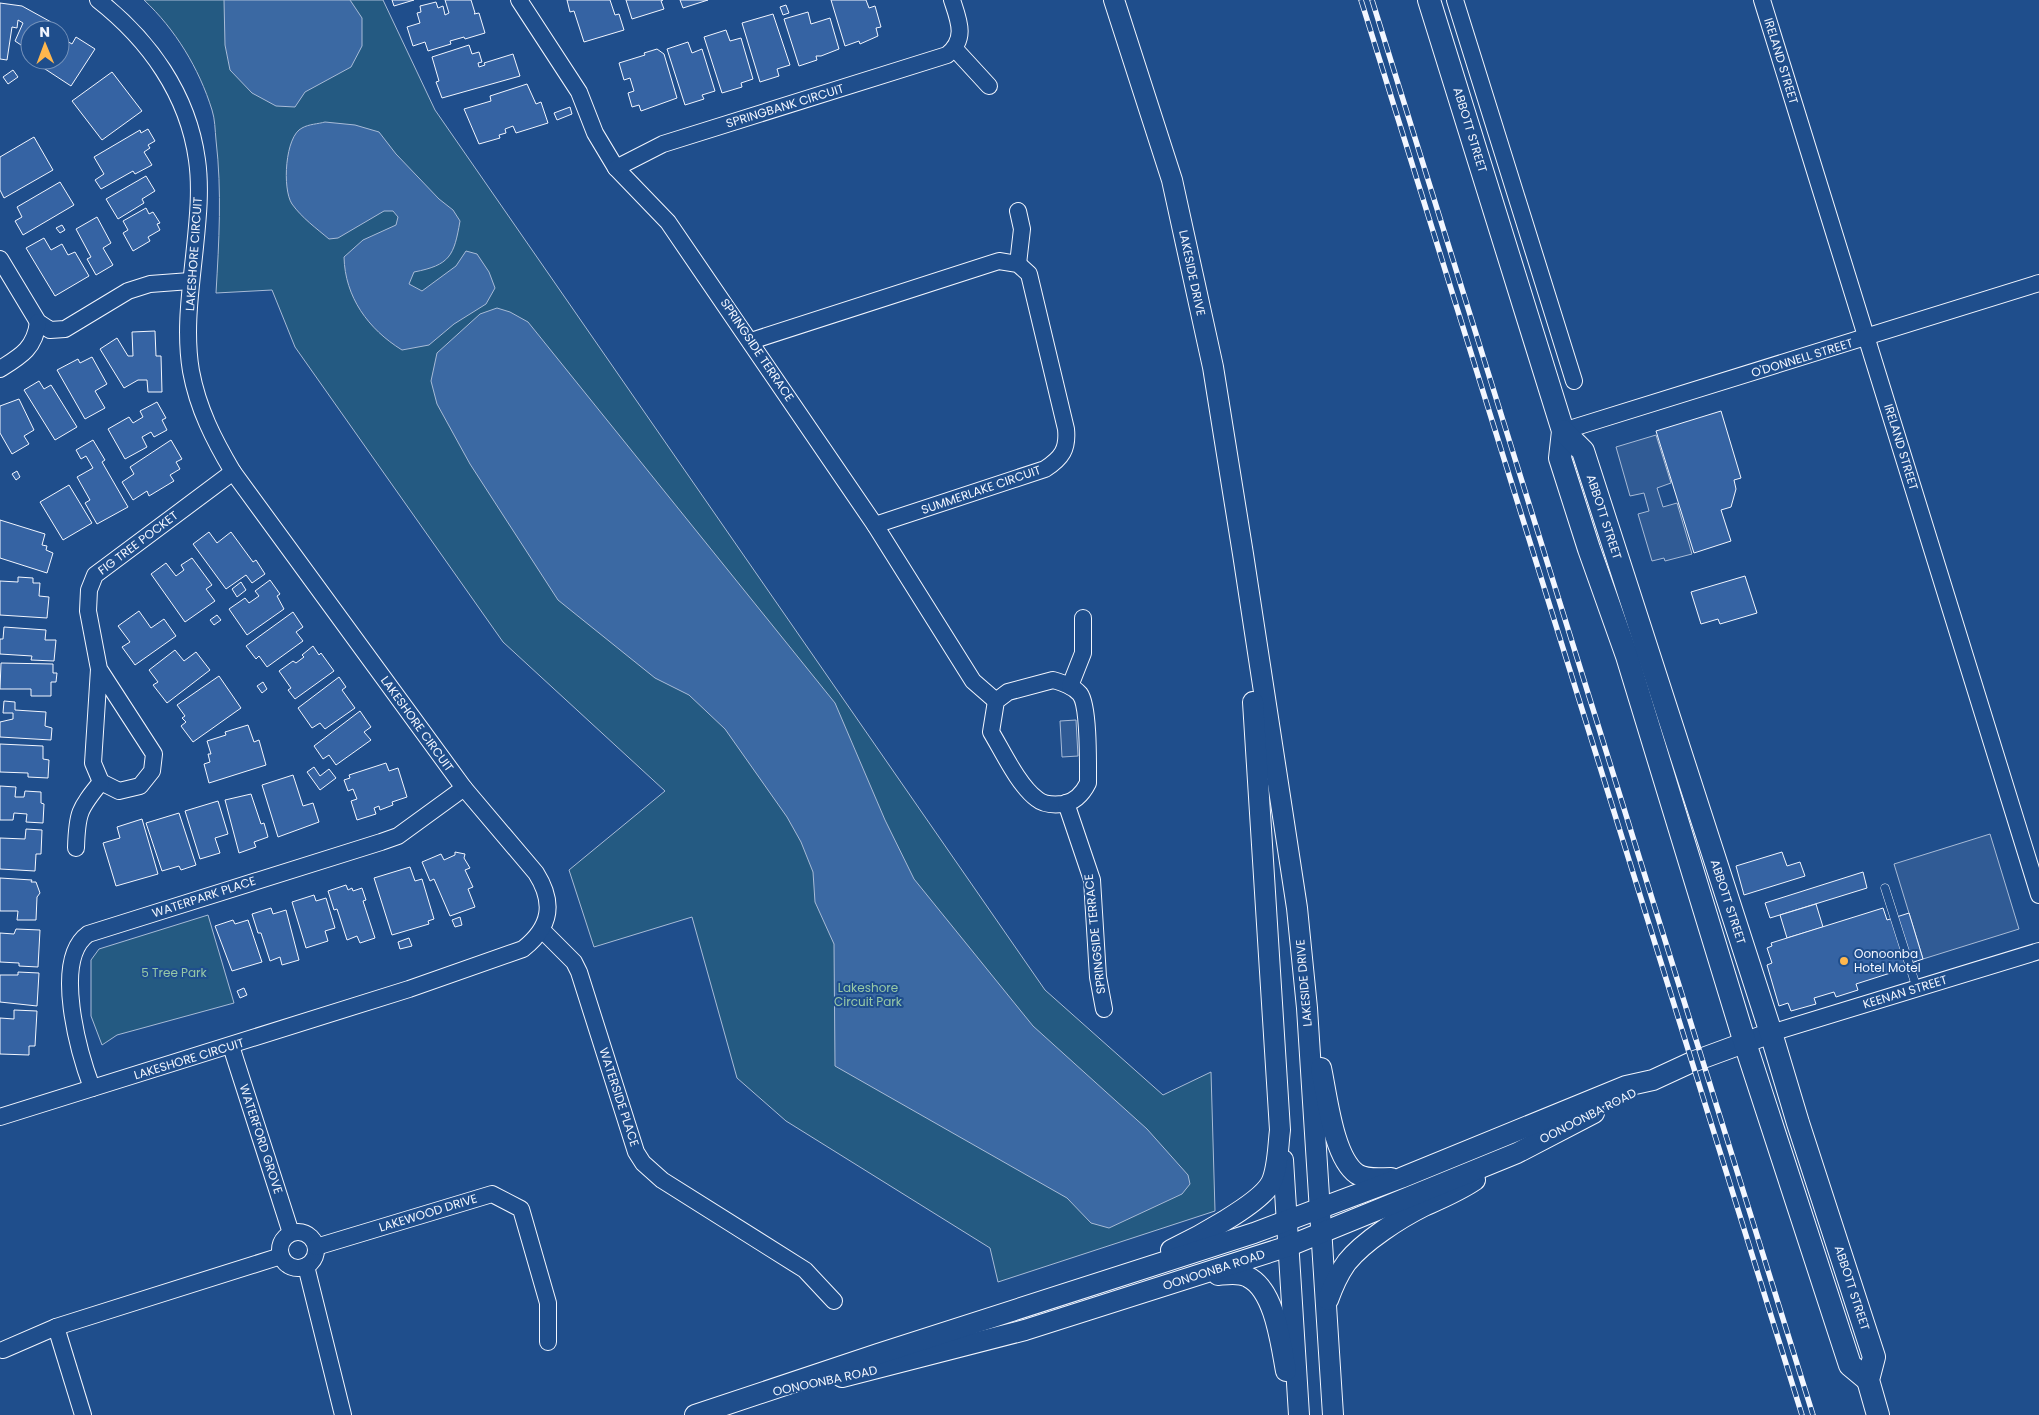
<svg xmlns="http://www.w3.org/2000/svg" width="2039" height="1415" viewBox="0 0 2039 1415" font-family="Poppins,sans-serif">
<rect width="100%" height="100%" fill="#1f4e8c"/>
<g fill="#245a82" stroke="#a8bbd7">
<path d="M144,0H383L435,110L1045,990L1163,1095L1211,1072L1215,1211L998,1282L990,1248L786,1121L737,1078L692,917L594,947L569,870L665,791L503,642L295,347L272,290L216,293C219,242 222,191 216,140C215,130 215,119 212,110C199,68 175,29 144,0Z"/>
<path d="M208,915L234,1003L117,1035L102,1045L91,1016V960L99,949Z"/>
</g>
<g fill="#305b95" stroke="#a8bbd7">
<path d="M1656,435L1671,483L1657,488L1663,507L1677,503L1692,554L1665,561L1664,558L1652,561L1638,514L1649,511L1644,493L1630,496L1616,447Z"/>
<path d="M1076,720L1078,756L1062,757L1060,721Z"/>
<path d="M1990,834L2019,929L1923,959L1894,864Z"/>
</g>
<g fill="#3b69a3" stroke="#a8bbd7">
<path d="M224,0H350L362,18V46L351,67L305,92L295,107L276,106L252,93L230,70L225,45Z"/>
<path d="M325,122L355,125L379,132L396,154L439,199L453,210L460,221C454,256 450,265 414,272L409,284L422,291L456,266L466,251L477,254L489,272L495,288L486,304L454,324L429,345L402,350C368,329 345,297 344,257L363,240L396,225L398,217L393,211H384L338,238L329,239C316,228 302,218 292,204C282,189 285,136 302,128C309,124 318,124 325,122Z"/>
<path d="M497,308L510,312L528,322L835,703L885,820L914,879L1033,1026L1147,1129L1188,1175L1190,1184L1182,1194L1109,1228L1091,1223L1067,1198L835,1066L834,944L815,902L813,872L801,842L787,817L725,729L689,695L655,678L558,600L470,464L437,404L431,381L437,353L480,314Z"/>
</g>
<g fill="#3563a3" stroke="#f2f6ff">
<path d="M392,0H414L394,6Z"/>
<path d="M445,0H471L475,13L474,14L479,13L485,33L465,39L464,37L450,41L451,44L428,51L425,42L413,46L407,27L420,23L417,13L421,12L420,6L436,2L438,8L443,6L445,15L449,13Z"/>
<path d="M567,0H610L615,15L619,14L624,30L584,42L574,11L570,12Z"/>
<path d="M626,0H663L661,1L664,9L632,19Z"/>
<path d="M680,0H708L683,8Z"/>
<path d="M831,0H866L869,8L875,6L881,27L876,28L878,36L860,44L859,41L845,46Z"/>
<path d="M0,3L22,6L51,22L46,30H30V51L15,41L23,23L18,20L17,28L12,27L7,60L0,59Z"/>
<path d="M786,5L789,13L783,15L780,7Z"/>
<path d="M808,12L811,24L830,18L839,49L821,56H816L817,60L799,66L784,19Z"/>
<path d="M773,14L790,65L777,69L779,76L760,82L742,23Z"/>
<path d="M726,30L730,41L741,38L753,79L741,83L742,87L722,93L704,37Z"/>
<path d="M60,37L72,44L76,37L95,49L71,86L42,67L45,62L43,60H60Z"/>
<path d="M688,42L692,53L702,49L715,91L702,95L704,99L685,105L667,49Z"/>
<path d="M469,45L472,54L479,52L482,62L478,63L479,67L485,65L484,63L513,54L520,76L442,98L436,82L439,81L432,57Z"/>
<path d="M657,49L664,54L677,98L641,111L639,105L632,107L628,93L634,91L630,78L624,80L619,63L645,55L644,53Z"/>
<path d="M13,70L18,77L8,84L3,77Z"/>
<path d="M112,72L142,111L102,140L72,101Z"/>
<path d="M527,84L536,104L541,102L548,123L516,133L513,126L505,129L506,133L499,135L500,138L479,144L464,109L491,101L490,96Z"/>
<path d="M570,107L572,114L557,120L554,113Z"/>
<path d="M148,129L155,141L148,145L150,148L144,152L152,165L135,174L133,171L101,189L95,180L104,174L94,157L140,130L141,133Z"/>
<path d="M34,137L53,170L4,198L0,190V157Z"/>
<path d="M146,176L155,191L142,199L144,203L118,219L106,199Z"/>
<path d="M60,182L74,205L23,235L15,221L22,217L17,207Z"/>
<path d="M146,208L149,214L153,212L160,223L157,224L160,230L148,237L150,241L133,251L123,233L128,230L123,221Z"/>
<path d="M97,217L111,243L103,248L113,265L96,275L87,259L91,257L76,229Z"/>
<path d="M62,225L65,230L60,233L56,228Z"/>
<path d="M44,238L51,250L62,244L68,255L75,252L89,276L55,296L26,248Z"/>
<path d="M155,331L156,356H161L162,392H148L147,380H138L124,388L100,349L117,338L128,356H133L132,332Z"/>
<path d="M92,357L107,384L95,391L105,408L85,419L57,370L78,359L80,363Z"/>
<path d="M39,381L44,389L51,385L77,427L55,440L24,390Z"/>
<path d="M19,399L34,430L24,436L29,444L12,454L0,433V406Z"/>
<path d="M157,402L166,418L162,420L167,430L154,437L151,432L142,437L147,447L125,459L108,429L129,417L133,423L143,417L140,411Z"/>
<path d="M1721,411L1741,478L1734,480L1736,489L1731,507L1721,510L1731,541L1694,553L1656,431Z"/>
<path d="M93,440L105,460L102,462L128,507L97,524L85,503L90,500L77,477L93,468L86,456L81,459L76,450Z"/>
<path d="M171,440L182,459L176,462L180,469L170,475L174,481L149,496L147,491L133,500L122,482L134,474L130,467Z"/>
<path d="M17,471L20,477L16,480L12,474Z"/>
<path d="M69,485L92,523L63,540L40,502Z"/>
<path d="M0,520L45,534L42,545L47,546L46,550L53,553L47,573L0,558Z"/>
<path d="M209,532L217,543L231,532L253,562L256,560L265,574L252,583L246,575L226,589L193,544Z"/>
<path d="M192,558L212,585L206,589L215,601L185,622L151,574L166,563L176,576L184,570L181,565Z"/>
<path d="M1745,576L1757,613L1720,624L1718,619L1701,624L1691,592Z"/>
<path d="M18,577L33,578V583H40L39,596L49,597L47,618L0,615V581L18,582Z"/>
<path d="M270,580L280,594L277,596L284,609L247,635L229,609L245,598L249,603L259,596L255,591Z"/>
<path d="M241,582L246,590L237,597L232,589Z"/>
<path d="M139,611L151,628L164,619L176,636L135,665L122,647L130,642L118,626Z"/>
<path d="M293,612L303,627L296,632L303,641L267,667L259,656L256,659L246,646Z"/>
<path d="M217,615L221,620L214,625L210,620Z"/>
<path d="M4,627L46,630L45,640H56L54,661L31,660L32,656L0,654V639H3Z"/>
<path d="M313,646L319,655L321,653L334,671L295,699L288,690L291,688L279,671L293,661L296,663L304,657L302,655Z"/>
<path d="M175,650L184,661L196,652L210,670L167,703L153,685L158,682L149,670Z"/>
<path d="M1,663L53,664V673H57L56,682H51V696H31V689H0Z"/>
<path d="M219,676L241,708L193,742L181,726L186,722L182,718L185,716L177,705Z"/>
<path d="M339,677L346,687L342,690L355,708L325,729L320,723L312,728L298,708Z"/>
<path d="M263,682L267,689L262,693L257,686Z"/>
<path d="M4,701L15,702V710L46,712L45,726L52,728L51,740L0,737V722L13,719V713H3Z"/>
<path d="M360,711L371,727L364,732L371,740L336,765L329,755L323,759L314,746Z"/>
<path d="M248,725L254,742L259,740L266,765L209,783L204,764L210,762L208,754H211L207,741L226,735L225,732Z"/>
<path d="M0,744L43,746V759L49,760L48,778L28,777V773L0,772Z"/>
<path d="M386,763L389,771L398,768L407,797L392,802L393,805L380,810L379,806L374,808L376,814L357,820L351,801L357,799L353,789L348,791L344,780L350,778L349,775Z"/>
<path d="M314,767L320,776L329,769L336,778L320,790L307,772Z"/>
<path d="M293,775L303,806L313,803L319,822L278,837L262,785Z"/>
<path d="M0,786L16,787L15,797H24L25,791L41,792V803L44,804L43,823L26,822L27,814L14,813L13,820H0Z"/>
<path d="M251,794L261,824L264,823L268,837L254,842L256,847L239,853L225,800Z"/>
<path d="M218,801L228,834L215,838L220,853L200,859L185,811Z"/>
<path d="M179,813L196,865L181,870L179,866L162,871L146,823Z"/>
<path d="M142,819L158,874L116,886L103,843L120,838L117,827Z"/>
<path d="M26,829L42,830L41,854H36L35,871L0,869V838L25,839Z"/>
<path d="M455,852L465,854L464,858L470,868L465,870L473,887L468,889L475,907L450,916L434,879L430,881L422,862L441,854L444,860L455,855Z"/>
<path d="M1782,852L1787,866L1800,862L1805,876L1744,895L1736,866Z"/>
<path d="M410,867L415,881L422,879L434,919L428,921L429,924L392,935L374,878Z"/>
<path d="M1863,872L1867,888L1770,918L1765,903Z"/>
<path d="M0,878L32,880L31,882H36L40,893L37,897L36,920H17L18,911H0Z"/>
<path d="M346,885L348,890L352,888L353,891L362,888L366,900L363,901L375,938L360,943L357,936L347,940L337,909L334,910L328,891Z"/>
<path d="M314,895L316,901L326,898L335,928L325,931L328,941L306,948L292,902Z"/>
<path d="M1816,904L1823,927L1787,938L1780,915Z"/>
<path d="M271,908L273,914L286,910L299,960L282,965L280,957L270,961L261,933H258L252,914Z"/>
<path d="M1883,908L1887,920L1909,913L1923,959L1902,966L1903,969L1856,984L1858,990L1836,997L1834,992L1814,998L1816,1004L1791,1011L1788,1003L1779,1006L1767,965L1772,963L1767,948L1772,946L1771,943Z"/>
<path d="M460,917L462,925L455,927L452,920Z"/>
<path d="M233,920L235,924L248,920L262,962L232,971L215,926Z"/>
<path d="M16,929L40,930L38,967L19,966V963L0,962V933L14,934Z"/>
<path d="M409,938L412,946L400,949L398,942Z"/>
<path d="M18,972L39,973L37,1006L0,1002V975H18Z"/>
<path d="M244,988L247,995L240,998L237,991Z"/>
<path d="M14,1010L37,1011L35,1046H29V1055L0,1054V1018L14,1019Z"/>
</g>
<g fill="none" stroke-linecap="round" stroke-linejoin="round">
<g stroke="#f2f6ff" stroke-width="9">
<path id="service" d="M1885,888L1917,989"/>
</g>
<g stroke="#f2f6ff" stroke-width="18">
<g id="minor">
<path d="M519,0L579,92L595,133L616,168L668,222L875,525L973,681L996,701"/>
<path d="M1455,0L1574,381"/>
<path d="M1762,0L2039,895"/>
<path d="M955,49L989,86"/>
<path d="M616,168L663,144L947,55C967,39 959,21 952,0"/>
<path d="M0,259L38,322L50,330L65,329L128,291L150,284L190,281"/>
<path d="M1018,264L1022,229L1018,211"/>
<path d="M751,341L999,261L1018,264L1029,274L1066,429C1068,449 1062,458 1045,469L875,525"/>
<path d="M0,369C21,356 35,348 38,322"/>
<path d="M1563,431L2039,283"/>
<path d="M99,669L154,754L152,771L140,786L119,791L101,782L93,763L99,669L88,611L89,590L95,575L233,472"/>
<path d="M1053,680C1063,683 1073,686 1080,694C1089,706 1088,765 1088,783C1083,793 1075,802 1063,804C1054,805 1044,805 1037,799C1019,786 1003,752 991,732L996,701L1008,692Z"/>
<path d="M1070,686L1083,653V618"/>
<path d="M1066,803L1092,880L1098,977L1104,1009"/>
<path d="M76,848C77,813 79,809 101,782"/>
<path d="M542,930L574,962L579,972L636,1152L643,1163L662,1180L805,1270L834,1301"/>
<path d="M1771,1033L2039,951"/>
<path d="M231,1046L291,1233"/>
<path d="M92,1088C79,1053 52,960 88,934L381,842L398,836L464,788"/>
<path d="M0,1117L409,989L523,949C551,927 555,903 536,873L464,788L233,472C214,440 198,409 191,371C184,330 191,287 195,247C198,218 201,188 197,160C188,94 149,40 98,0"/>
<circle cx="298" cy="1250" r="18"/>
<path d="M316,1247L492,1194L521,1209L548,1303V1342"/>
<path d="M306,1266L343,1415"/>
<path d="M56,1327L83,1415"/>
<path d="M3,1350L56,1327L281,1256"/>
</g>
</g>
<g stroke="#f2f6ff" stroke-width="22">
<g id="tertiary">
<path d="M1114,0L1172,180L1213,367L1243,554L1297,908L1307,1008L1333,1415"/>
<path d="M1321,1068C1327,1095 1333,1157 1357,1174C1366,1180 1380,1178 1391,1178"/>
<path d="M1283,1160L1299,1415"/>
<path d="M1171,1250C1194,1239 1260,1204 1271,1183C1278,1169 1278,1146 1280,1130L1253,702"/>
<path d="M1218,1275C1228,1274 1239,1272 1248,1277C1275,1290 1281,1345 1286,1371"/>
<path d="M1328,1300C1333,1286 1338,1274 1347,1262C1364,1241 1400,1218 1424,1206C1442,1198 1459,1191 1475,1180"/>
<path d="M842,1377L1025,1330L1289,1246L1517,1153L1594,1113"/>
<path d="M695,1415L878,1354L1254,1233L1401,1178L1626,1086L1653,1080L1692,1062L1771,1033"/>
</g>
</g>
<g stroke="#f2f6ff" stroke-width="24">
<g id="secondary">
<path d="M1429,0L1563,431L1560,458L1589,549L1627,656L1745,1043L1850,1365L1868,1380"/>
<path d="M1563,431L1583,451L1771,1033L1798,1123L1874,1357L1868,1380L1878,1415"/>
</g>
</g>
<use href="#service" stroke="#1f4e8c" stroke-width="8"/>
<use href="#minor" stroke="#1f4e8c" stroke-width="16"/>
<use href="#tertiary" stroke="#1f4e8c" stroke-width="20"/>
<use href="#secondary" stroke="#1f4e8c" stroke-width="22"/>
<g stroke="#f2f6ff" stroke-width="5.5">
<g id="rail">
<path d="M1361,0L1802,1415"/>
<path d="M1372,0L1813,1415"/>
</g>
</g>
<use href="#rail" stroke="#1f4e8c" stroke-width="4" stroke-dasharray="11" stroke-linecap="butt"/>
</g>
<circle fill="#ffb74d" stroke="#1f4e8c" stroke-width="2" cx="1844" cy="961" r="5"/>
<g text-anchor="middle" stroke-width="4" stroke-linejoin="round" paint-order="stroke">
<g font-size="12" fill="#f2f6ff" stroke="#1f4e8c">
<text transform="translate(1781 61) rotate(73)" y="4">IRELAND STREET</text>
<text transform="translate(785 106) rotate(-17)" y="4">SPRINGBANK CIRCUIT</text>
<text transform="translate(1470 130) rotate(73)" y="4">ABBOTT STREET</text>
<text transform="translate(194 254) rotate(-86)" y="4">LAKESHORE CIRCUIT</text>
<text transform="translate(1192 273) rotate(78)" y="4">LAKESIDE DRIVE</text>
<text transform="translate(757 350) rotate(56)" y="4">SPRINGSIDE TERRACE</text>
<text transform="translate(1802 358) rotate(-17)" y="4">O'DONNELL STREET</text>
<text transform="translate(1901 447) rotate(73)" y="4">IRELAND STREET</text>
<text transform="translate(981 490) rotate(-19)" y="4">SUMMERLAKE CIRCUIT</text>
<text transform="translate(1604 517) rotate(72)" y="4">ABBOTT STREET</text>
<text transform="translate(138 543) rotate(-37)" y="4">FIG TREE POCKET</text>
<text transform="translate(417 724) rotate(54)" y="4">LAKESHORE CIRCUIT</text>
<text transform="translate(204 897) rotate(-18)" y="4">WATERPARK PLACE</text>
<text transform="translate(1728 902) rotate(72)" y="4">ABBOTT STREET</text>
<text transform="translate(1095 934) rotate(-96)" y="4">SPRINGSIDE TERRACE</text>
<text transform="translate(1304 983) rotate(-95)" y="4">LAKESIDE DRIVE</text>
<text transform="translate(1905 992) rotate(-17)" y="4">KEENAN STREET</text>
<text transform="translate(189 1059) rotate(-17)" y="4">LAKESHORE CIRCUIT</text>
<text transform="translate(619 1097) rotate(72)" y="4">WATERSIDE PLACE</text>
<text transform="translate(1588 1116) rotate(-27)" y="4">OONOONBA ROAD</text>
<text transform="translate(261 1139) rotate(72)" y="4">WATERFORD GROVE</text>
<text transform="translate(428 1213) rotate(-17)" y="4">LAKEWOOD DRIVE</text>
<text transform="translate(1214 1270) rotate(-18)" y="4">OONOONBA ROAD</text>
<text transform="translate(1852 1288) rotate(72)" y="4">ABBOTT STREET</text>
<text transform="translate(825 1381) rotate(-12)" y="4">OONOONBA ROAD</text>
</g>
<g font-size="12" fill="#f2f6ff" stroke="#1f4e8c" text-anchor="start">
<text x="1854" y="958">Oonoonba<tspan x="1854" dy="14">Hotel Motel</tspan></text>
</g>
<g font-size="12" fill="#97c8a6" stroke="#1f4e8c">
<text x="174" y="977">5 Tree Park</text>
<text x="868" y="992">Lakeshore<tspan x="868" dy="14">Circuit Park</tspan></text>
</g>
</g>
<g transform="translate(45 45) rotate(359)"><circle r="24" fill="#1f4e8c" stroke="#7391ba"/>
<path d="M0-4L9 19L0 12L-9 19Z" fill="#ffb74d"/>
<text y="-8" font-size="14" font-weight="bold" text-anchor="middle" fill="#f2f6ff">N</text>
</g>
</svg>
